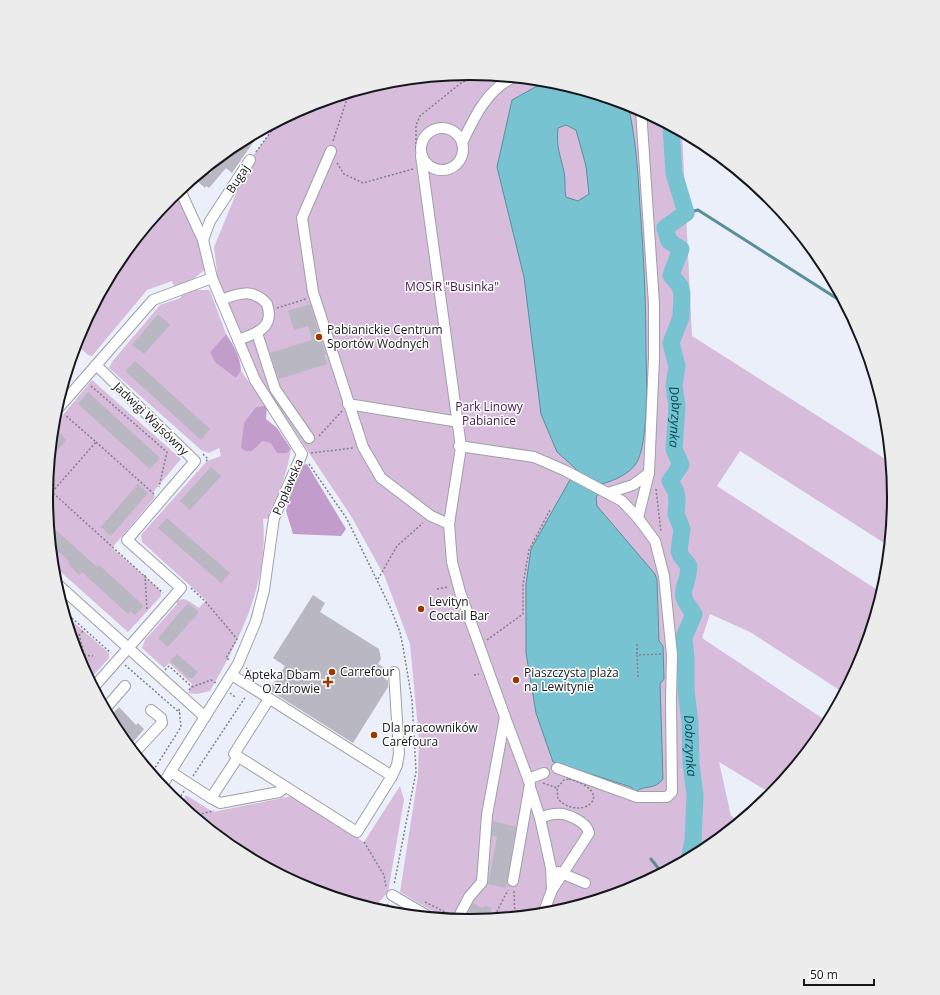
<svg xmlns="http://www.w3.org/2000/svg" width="940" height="995" viewBox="0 0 940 995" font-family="'Open Sans',sans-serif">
<rect width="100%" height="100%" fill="#ebeff9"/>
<g fill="#d7bcdc">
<path d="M470,74L553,82L632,106L682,132L692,336L890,462L894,498L889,546L740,451L717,486L882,593L862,660L844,693L750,632L710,614L702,638L828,722L822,733L772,794L719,762L731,816L740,822L705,850L632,889L552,913L470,921L446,919L400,892L418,776L419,740L410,644L385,577L351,516L258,376L219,289L214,247L250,160L278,122L308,106L388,82Z"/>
<path d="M176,193L199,238L206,269L193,279L175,288L172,281L147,290L92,356L88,355L76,344L78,335L118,262L170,198Z"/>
<path d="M195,290H208L210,291L226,334L210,352L236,378L241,371L267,406L252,451L263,441L271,442L287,453L291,449C287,473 280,492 269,513L271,518L263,519C269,582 240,639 210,691L197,694L188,693L192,684L169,663L164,668L142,648L145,640L177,604L176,601C186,596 190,602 199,608L206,600L142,542L141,535L207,461L221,456L219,448L209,453L201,450L109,368L112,362L160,305L180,298L186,291Z"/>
<path d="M92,380L181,459L153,492L155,497L112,548L161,591V596L128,632L53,565L46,497L53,427Z"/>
<path d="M64,614L109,653V658L89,680L78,660Z"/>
<path d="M400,786L404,800L388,892L373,909L308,889L234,850L180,805L186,795L213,812L292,796L364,842Z"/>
</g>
<g fill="#c29ccb">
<path d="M226,334C234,346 240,356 241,371L236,378L215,362L210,352Z"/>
<path d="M267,406L266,419L277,428L291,449L287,453H277L271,443L263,441L252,451H246L241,448L244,423L256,407Z"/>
<path d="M307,464L346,529L341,536L293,534L286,511L295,479L303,465Z"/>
</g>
<path fill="#77c3d1" stroke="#5a8f9a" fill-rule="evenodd" d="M541,80L553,82L628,105C636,139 638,172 640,207C644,257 646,306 646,356C647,380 648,442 637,462C630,474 615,480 602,484L596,498L597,506L655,574L657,580L659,641L663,646L664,679L660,684L663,779C654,791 645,784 635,792L631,787L553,762L536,713L526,653V584L531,549L576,469L557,452L541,414L524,277L497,167L512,100L539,85ZM566,125L576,130L586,166L589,194L578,201L566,197C564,188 566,180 564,172C560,153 556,148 558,128Z"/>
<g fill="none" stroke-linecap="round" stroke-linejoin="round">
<g stroke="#5a8f9a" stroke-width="3">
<path d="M686,213L698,210L844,303"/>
<path d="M651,859L662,873"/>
</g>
<path stroke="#77c3d1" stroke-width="17" id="s1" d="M671,127L674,173L686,213L665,228L669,241L681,249L671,275L680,286L682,294L681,317L671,343L677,366L674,386L677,406L674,449L681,465L670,481L676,492L677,501L676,514L682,529L679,551L681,556L689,566C688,593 674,588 694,614L684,637L686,659V690L690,723L691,764L695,795L693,842L689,859"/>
</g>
<g fill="#b9b7c1">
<path d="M261,131L232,173L226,168L209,188L206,186L205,188L194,178L205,169L210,174L219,162L216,160L235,145Z"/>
<path d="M310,304L326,355H324L327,364L279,379L270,353L312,340L308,326L294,330L288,311Z"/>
<path d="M158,314L170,325L144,354L132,345Z"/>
<path d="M135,361L210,429L201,440L125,371Z"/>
<path d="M88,392L160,458L150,469L78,404Z"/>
<path d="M56,430L67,440L50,458L52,433Z"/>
<path d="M211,467L221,476L190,510L180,501Z"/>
<path d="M138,484L148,493L111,536L101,527Z"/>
<path d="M167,518L230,573L221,583L158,528Z"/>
<path d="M49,524L97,567L99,565L144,606L135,615L130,611L128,614L82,572L79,575L68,564L70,562L59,552L57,555L51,549Z"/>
<path d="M313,595L325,603L320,612L379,649L381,659L378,664L385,668L380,675L388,681V687L353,743L269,690L285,666L273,658Z"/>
<path d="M188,603L199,612L168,647L158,638Z"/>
<path d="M177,654L198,672L193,678H189L170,661Z"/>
<path d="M119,707L136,725L138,723L144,729L129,747L117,733L109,717Z"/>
<path d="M493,821L516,827L506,888L488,884L497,837L492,836Z"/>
<path d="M473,903L482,908L485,906L492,908L488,920L471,921L465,919Z"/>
</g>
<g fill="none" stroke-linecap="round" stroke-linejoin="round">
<g stroke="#9ca0a9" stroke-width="12">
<g id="minor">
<circle cx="442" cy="149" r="21"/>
<path d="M462,143C474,118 486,91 512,78"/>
<path d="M331,151L302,218L313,292L363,447L381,478L431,516L449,524"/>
<path d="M421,156L461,447L449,524L452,562L460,592L505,717L487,815L482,882L469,897L457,920"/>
<path d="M203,240L210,221L250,160"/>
<path d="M221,300C239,293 253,288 267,304C275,328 257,333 238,340"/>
<path d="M257,333L275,389L309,438"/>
<path d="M348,404L459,422"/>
<path d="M55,412L153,300L212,278"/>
<path d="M459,446L534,457L566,471L622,501L638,518"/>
<path d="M608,493L633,485L649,473"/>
<path d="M55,582L205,717"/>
<path d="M232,675L392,776L357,832L234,754L269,699"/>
<path d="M93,688L181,588L127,540L195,461L96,365"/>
<path d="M105,709L125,686"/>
<path d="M505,717L530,784L513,881"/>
<path d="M134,753L162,723L161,718L151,710"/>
<path d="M557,768L637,797H667L672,792L671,700L672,655L664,576L655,541L638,518L649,473L654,358V304L641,110"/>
<path d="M171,772L211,798L238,757"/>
<path d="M392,776L397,765L399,753L394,672"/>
<path d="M528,779L544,773"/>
<path d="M161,787L238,664L256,621L264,590L274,518L302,454L255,380L212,278L203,240L180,190"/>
<path d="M530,787L540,818"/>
<path d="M211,798L220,803L279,792L286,787"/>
<path d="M559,872L585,883"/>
<path d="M392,895L431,918"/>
<path d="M543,914L552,890L589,833C587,822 566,812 555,814C550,814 545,816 540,818L551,868L552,890"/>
</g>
</g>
<g stroke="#7f8288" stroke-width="1.5" stroke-dasharray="2 2" stroke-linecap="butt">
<path d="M460,75L461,83"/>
<path d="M333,141L349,93"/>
<path d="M416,148V125L420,116L461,83L472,78L486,75"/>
<path d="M256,152L278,122"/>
<path d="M337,163L344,174L363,183L413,169"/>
<path d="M277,308L306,299"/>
<path d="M91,386L167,452L159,487"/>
<path d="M319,436L342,411"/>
<path d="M96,442L154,494"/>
<path d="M311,453L353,448"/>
<path d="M203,454L208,459L205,462"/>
<path d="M309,464L347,519L390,607L400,632L403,647L412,700L416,772L394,885"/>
<path d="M656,489L661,532"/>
<path d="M52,492L96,442L65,415"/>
<path d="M46,494L52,492L163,593"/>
<path d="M53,568L59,573"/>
<path d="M145,575L147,611"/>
<path d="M378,579L397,546L423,523"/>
<path d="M191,588L205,601L237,639L226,658L230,660"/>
<path d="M437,589L448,587"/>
<path d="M63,610L111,653"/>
<path d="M79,634L84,654"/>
<path d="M487,640L523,614V584L529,550L550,510"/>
<path d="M73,641L85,629"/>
<path d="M637,644V655"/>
<path d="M76,654L93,656"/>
<path d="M125,665L180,713"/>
<path d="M246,668L265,680"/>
<path d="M165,670L169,666L192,687"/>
<path d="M474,675L479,674"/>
<path d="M638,677L637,655L663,654"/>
<path d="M189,690L192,687L211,680L216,683"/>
<path d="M230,693L235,697"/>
<path d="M151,774L181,727L179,708"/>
<path d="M193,776L246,696"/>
<path d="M569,779C619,793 581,823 558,799L557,788L564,780Z"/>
<path d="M543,783L557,788"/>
<path d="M177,803L184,791"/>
<path d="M195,818L204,813L214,811"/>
<path d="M364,842L384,875L386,887"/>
<path d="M514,891L515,917"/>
<path d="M425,902L449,914"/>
<path d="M382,912L388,904"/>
<path d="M493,919L508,890"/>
</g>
<use href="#minor" stroke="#fff" stroke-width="10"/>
</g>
<g fill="#9b3800" stroke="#fff" stroke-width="1.5">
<circle cx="319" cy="337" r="4"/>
<circle cx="421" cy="609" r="4"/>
<circle cx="332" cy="672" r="4"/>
<circle cx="516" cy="680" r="4"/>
<path d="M326 676h4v4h4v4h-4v4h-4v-4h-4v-4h4z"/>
<circle cx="374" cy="735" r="4"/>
</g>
<g text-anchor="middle" stroke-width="3" stroke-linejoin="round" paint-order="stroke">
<g font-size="12" fill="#15171a" stroke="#fff">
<text transform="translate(238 179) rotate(-57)" y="4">Bugaj</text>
<text transform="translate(151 419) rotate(44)" y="4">Jadwigi Wajsówny</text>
<text transform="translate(288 487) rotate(-67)" y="4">Popławska</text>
</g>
<g font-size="12" fill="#45164f" stroke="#fff">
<text x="452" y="291">MOSiR "Businka"</text>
<text x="489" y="411">Park Linowy<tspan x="489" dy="14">Pabianice</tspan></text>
</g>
<g font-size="12" fill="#15171a" stroke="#fff" text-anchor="start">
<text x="327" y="334">Pabianickie Centrum<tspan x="327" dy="14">Sportów Wodnych</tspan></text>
<text x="429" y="606">Levityn<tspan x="429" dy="14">Coctail Bar</tspan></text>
<text x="340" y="676">Carrefour</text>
<text x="524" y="677">Piaszczysta plaża<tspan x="524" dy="14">na Lewitynie</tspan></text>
<text x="320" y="679" text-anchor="end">Apteka Dbam<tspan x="320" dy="14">O Zdrowie</tspan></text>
<text x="382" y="732">Dla pracowników<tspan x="382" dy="14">Carefoura</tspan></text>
</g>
<g font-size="13" font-style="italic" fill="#064d57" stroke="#fff">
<text dy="5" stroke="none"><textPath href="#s1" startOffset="318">Dobrzynka</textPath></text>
<text dy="5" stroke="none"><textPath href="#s1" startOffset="664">Dobrzynka</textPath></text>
</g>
</g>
<path d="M0 0H940V995H0ZM53 497a417 417 0 1 1 834 0a417 417 0 1 1-834 0Z" fill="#ececed" fill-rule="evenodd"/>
<path fill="none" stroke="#15171a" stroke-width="2" d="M53 497a417 417 0 1 1 834 0a417 417 0 1 1-834 0Z"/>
<path d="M804 979v6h70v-6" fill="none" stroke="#15171a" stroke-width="2"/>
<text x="810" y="979" font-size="12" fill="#15171a" stroke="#ffffff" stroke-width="3" paint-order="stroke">50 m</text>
</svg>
